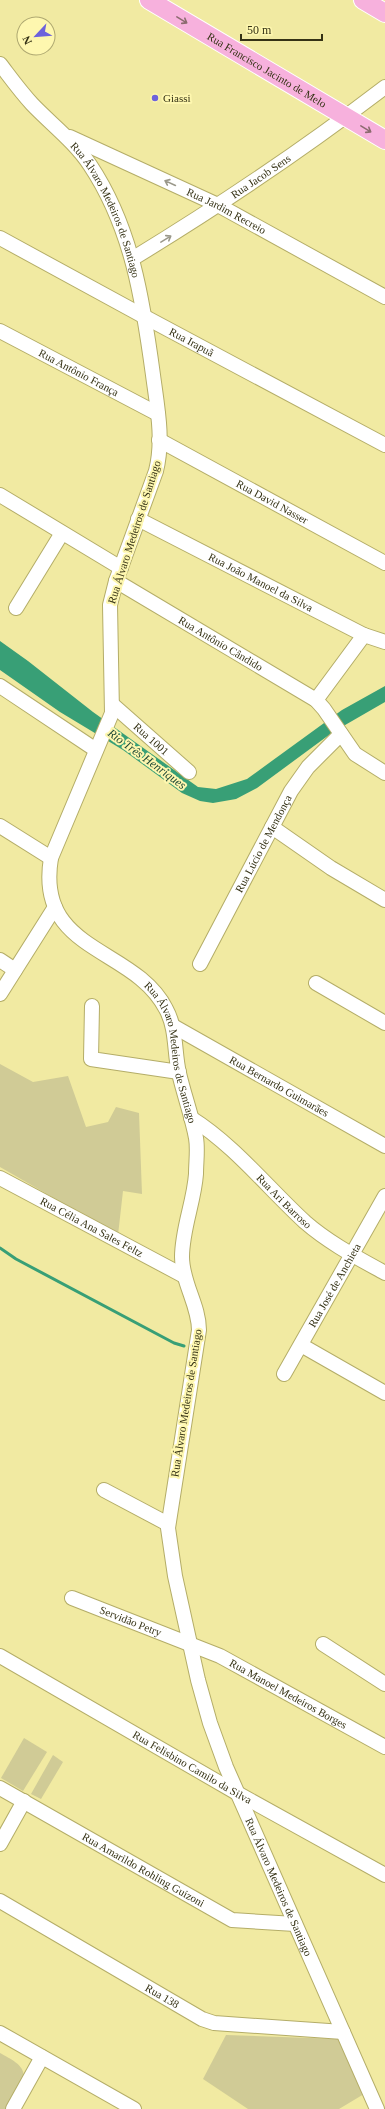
<svg xmlns="http://www.w3.org/2000/svg" width="385" height="2109" viewBox="0 0 385 2109" font-family="'Times New Roman',serif">
<rect width="100%" height="100%" fill="#f1eaa2"/>
<g fill="#d0cb96">
<path d="M0,1064L33,1082L68,1076L86,1127L108,1122L116,1107L139,1113L142,1194L123,1191L118,1235L0,1167Z"/>
<path d="M24,1738L47,1752L23,1791L1,1778Z"/>
<path d="M53,1755L63,1762L41,1799L31,1794Z"/>
<path d="M226,2035L339,2039L364,2094L339,2109H248L203,2079Z"/>
<path d="M0,2053C10,2059 24,2064 24,2077L7,2109H0Z"/>
</g>
<path fill="#389f76" d="M0,641L28,661L93,712L198,787L216,789L247,779L342,710L385,686V702L333,732L257,788L236,799L213,803L200,801L182,793L123,750L60,712L0,670Z"/>
<g fill="none" stroke-linecap="round" stroke-linejoin="round">
<path stroke="#389f76" stroke-width="3" d="M0,1248L16,1259L174,1343L184,1346"/>
<g stroke="#b4ad68" stroke-width="16">
<g id="minor">
<path id="s1" d="M0,64C10,77 20,91 32,104C51,124 74,141 90,165C132,228 143,301 153,375C157,406 164,439 156,471L116,581L110,605L112,713L51,858C35,953 134,946 166,1009C177,1029 174,1052 179,1073C184,1095 192,1116 196,1138C198,1149 196,1162 196,1174C194,1202 182,1229 182,1257C182,1283 199,1305 199,1330L168,1528L175,1576L198,1680L210,1723L226,1767L377,2109"/>
<path id="s2" d="M70,137L218,205L385,297"/>
<path id="s3" d="M0,238L145,317L385,445"/>
<path id="s4" d="M132,259C219,206 304,149 385,87"/>
<path id="s5" d="M0,331L158,414"/>
<path id="s6" d="M159,440L385,563"/>
<path d="M0,495L121,568"/>
<path id="s7" d="M138,519L364,635L385,642"/>
<path id="s8" d="M116,581L316,700L324,709L355,754L385,773"/>
<path d="M16,608L62,533"/>
<path d="M0,686L96,750"/>
<path d="M316,700L364,635"/>
<path id="s9" d="M113,705L189,772"/>
<path d="M0,826L51,858"/>
<path d="M272,827L331,868L385,900"/>
<path d="M0,960L15,970"/>
<path id="s10" d="M200,964L291,791L308,767L341,734"/>
<path d="M316,983L385,1023"/>
<path d="M0,994L55,907"/>
<path d="M92,1006L91,1059L179,1072"/>
<path id="s11" d="M173,1026L385,1146"/>
<path id="s12" d="M191,1118C234,1145 268,1188 305,1222C329,1243 358,1258 385,1273"/>
<path id="s13" d="M0,1178L184,1276"/>
<path d="M301,1345L385,1393"/>
<path id="s14" d="M284,1374L385,1196"/>
<path d="M104,1490L168,1524"/>
<path id="s15" d="M72,1598L220,1656L385,1747"/>
<path d="M323,1644L385,1684"/>
<path id="s16" d="M0,1656L237,1793L385,1875"/>
<path id="s17" d="M0,1788L232,1920L295,1924"/>
<path d="M0,1844L24,1801"/>
<path id="s18" d="M0,1901L202,2019L214,2023L343,2032"/>
<path d="M0,2033L134,2109"/>
<path d="M13,2109L42,2057"/>
</g>
</g>
<g stroke="#fff" stroke-width="20">
<g id="major">
<path id="s19" d="M149,0L385,140"/>
<path d="M363,0L385,13"/>
</g>
</g>
<use href="#minor" stroke="#fff" stroke-width="14"/>
<use href="#major" stroke="#f7b1dd" stroke-width="18"/>
</g>
<defs><path id="oneway-shaft" d="M-6 0H5M1.5-3L5.5 0L1.5 3" fill="none" stroke-width="1.6" stroke-linecap="round" stroke-linejoin="round"/></defs>
<g stroke="#8c6b6f">
<use href="#oneway-shaft" transform="translate(182 20) rotate(31)"/>
<use href="#oneway-shaft" transform="translate(366 129) rotate(31)"/>
</g>
<g stroke="#9a988a">
<use href="#oneway-shaft" transform="translate(170 183) rotate(-155)"/>
<use href="#oneway-shaft" transform="translate(166 239) rotate(-31)"/>
</g>
<circle fill="#6d62dc" stroke="#fef7af" stroke-width="1.5" cx="155" cy="98" r="4"/>
<g text-anchor="middle" stroke-width="4" stroke-linejoin="round" paint-order="stroke">
<g font-size="11" fill="#353215" stroke="#fef7af">
<text dy="4" stroke="none"><textPath href="#s19" startOffset="137">Rua Francisco Jacinto de Melo</textPath></text>
<text dy="4" stroke="none"><textPath href="#s4" startOffset="153">Rua Jacob Sens</textPath></text>
<text dy="4" stroke="none"><textPath href="#s1" startOffset="183">Rua Álvaro Medeiros de Santiago</textPath></text>
<text dy="4" stroke="none"><textPath href="#s2" startOffset="173">Rua Jardim Recreio</textPath></text>
<text dy="4" stroke="none"><textPath href="#s3" startOffset="218">Rua Irapuã</textPath></text>
<text dy="4" stroke="none"><textPath href="#s5" startOffset="89">Rua Antônio França</textPath></text>
<text dy="4" stroke="none"><textPath href="#s6" startOffset="129">Rua David Nasser</textPath></text>
<text transform="translate(134 532) rotate(-72)" y="4">Rua Álvaro Medeiros de Santiago</text>
<text dy="4" stroke="none"><textPath href="#s7" startOffset="138">Rua João Manoel da Silva</textPath></text>
<text dy="4" stroke="none"><textPath href="#s8" startOffset="122">Rua Antônio Cândido</textPath></text>
<text dy="4" stroke="none"><textPath href="#s9" startOffset="51">Rua 1001</textPath></text>
<text dy="4" stroke="none"><textPath href="#s10" startOffset="136">Rua Lúcio de Mendonça</textPath></text>
<text dy="4" stroke="none"><textPath href="#s1" startOffset="1106">Rua Álvaro Medeiros de Santiago</textPath></text>
<text dy="4" stroke="none"><textPath href="#s11" startOffset="122">Rua Bernardo Guimarães</textPath></text>
<text dy="4" stroke="none"><textPath href="#s12" startOffset="125">Rua Ari Barroso</textPath></text>
<text dy="4" stroke="none"><textPath href="#s13" startOffset="104">Rua Célia Ana Sales Feltz</textPath></text>
<text dy="4" stroke="none"><textPath href="#s14" startOffset="102">Rua José de Anchieta</textPath></text>
<text transform="translate(186 1403) rotate(-81)" y="4">Rua Álvaro Medeiros de Santiago</text>
<text dy="4" stroke="none"><textPath href="#s15" startOffset="63">Servidão Petry</textPath></text>
<text dy="4" stroke="none"><textPath href="#s15" startOffset="237">Rua Manoel Medeiros Borges</textPath></text>
<text dy="4" stroke="none"><textPath href="#s16" startOffset="222">Rua Felisbino Camilo da Silva</textPath></text>
<text dy="4" stroke="none"><textPath href="#s17" startOffset="165">Rua Amarildo Rohling Guizoni</textPath></text>
<text dy="4" stroke="none"><textPath href="#s1" startOffset="1970">Rua Álvaro Medeiros de Santiago</textPath></text>
<text dy="4" stroke="none"><textPath href="#s18" startOffset="188">Rua 138</textPath></text>
</g>
<g font-size="11" fill="#353215" stroke="#fef7af" text-anchor="start">
<text x="163" y="102">Giassi</text>
</g>
<g font-size="12" font-style="italic" fill="#1c4735" stroke="#fef7af">
<text transform="translate(147 759) rotate(36)" y="4">Rio Três Henriques</text>
</g>
</g>
<g transform="translate(36 36) rotate(244)"><circle r="19" fill="#fef7af" stroke="#aea871"/>
<path d="M0-3L7 15L0 10L-7 15Z" fill="#6d62dc"/>
<text y="-6" font-size="11" font-weight="bold" text-anchor="middle" fill="#353215">N</text>
</g>
<path d="M241 34v6h81v-6" fill="none" stroke="#353215" stroke-width="2"/>
<text x="247" y="34" font-size="12" fill="#353215" stroke="#fef7af" stroke-width="3" paint-order="stroke">50 m</text>
</svg>
